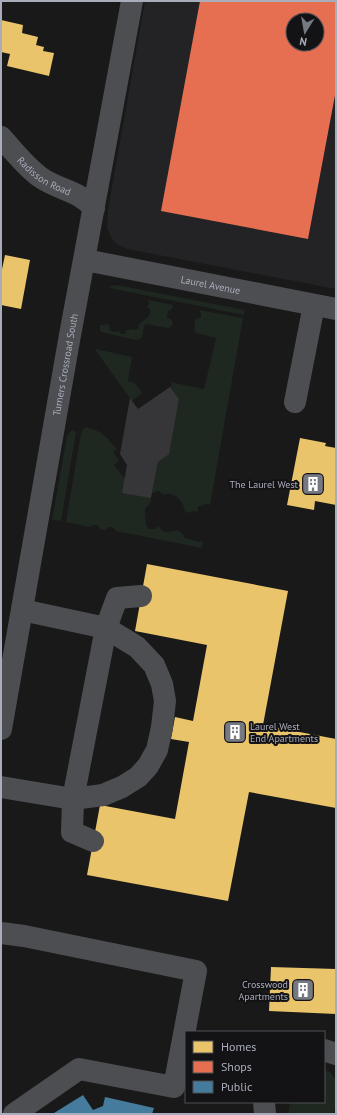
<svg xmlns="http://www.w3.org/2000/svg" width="337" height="1115" viewBox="0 0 337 1115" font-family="'PT Sans',sans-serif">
<rect width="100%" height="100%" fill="#191919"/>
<path fill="#232225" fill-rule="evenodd" d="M145,1H336V289L127,249L118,245L112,239L107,228L108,210ZM293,20H317V44H293Z"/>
<g fill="#1e2720">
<path d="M117,285L245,310L244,315L114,289L108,287Z"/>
<path d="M148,300L173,305L172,309L168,311L167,318L171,319L173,324L172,326H171L169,328L145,324L142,337L140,339L135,340L101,332L100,329V325L109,324L110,330L114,332L119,331L121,334H126L125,331L132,329L135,330L139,328L138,325C144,319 151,318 150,309L147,307L149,304Z"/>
<path d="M199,310L243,318L210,505L206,504L198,507V512L193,511L189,513L185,511C183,500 174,491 163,495L159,491L152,493L158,462L179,400L170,387L172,385L170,382L204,389L216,338L196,333L194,329L195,326L194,320L201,317V314Z"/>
<path d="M96,349L132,357L128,381L135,383L142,393L132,401L96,351Z"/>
<path d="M85,427C102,431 106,436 117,449L113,452L119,461L114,465L125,479L151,498L150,504L145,509L146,525L149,529H155L158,526C165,534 167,533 177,530L183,534L184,538C192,539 195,542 203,542L202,548L116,531L114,528L109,527L105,530L100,529L98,525H93L90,527L66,522L81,433Z"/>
<path d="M73,430L76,433L61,521L52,520L67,436L70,432Z"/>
<path d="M324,1070L331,1073L336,1081V1108L332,1114H288L290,1102H324Z"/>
</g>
<g fill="#e9c46a">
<path d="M1,20L23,25L22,33L38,37L36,45L44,47L43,51L54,53L49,76L7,66L10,54L1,52Z"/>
<path d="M5,255L30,260L21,309L1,305V274Z"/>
<path d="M300,438L326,443L325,446L336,448V505L315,501L314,510L287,505Z"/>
<path d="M147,564L288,591L263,725L336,739V808L249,792L228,901L87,875L100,805L175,819L189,742L171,739L175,717L193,721L207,645L135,631Z"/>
<path d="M271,967L336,969V1014L269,1011Z"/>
</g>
<path fill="#e76f51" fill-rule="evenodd" d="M200,1H336V90L308,239L161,211ZM293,20H317V44H293Z"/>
<path fill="#457b9d" d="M83,1095L93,1110L103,1106L105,1097L154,1108L152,1114H54V1113Z"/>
<path fill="#363638" d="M170,387L179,399L169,454L158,462L151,498L122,493L127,465L120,454L130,398L138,409Z"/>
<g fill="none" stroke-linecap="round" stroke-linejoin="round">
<g stroke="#4c4e52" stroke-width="22">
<path id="s1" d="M1,137C13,150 25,166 40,177C58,190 78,190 94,208"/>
<path id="s2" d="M85,260L336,309"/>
<path d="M295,402L314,305"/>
<path id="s3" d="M1,729L70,335L132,1"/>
<path d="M1,787L73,799L103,795L122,787L138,777L148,766L157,750L162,727L165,701L162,684L154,665L137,647L106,628L22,610"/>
<path d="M93,841L72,832L73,799L106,628L117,598L141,596"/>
<path d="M1,933L24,936L196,971L174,1087L79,1069L14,1114"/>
<path d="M324,1050L336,1054"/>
<path d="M264,1102L265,1114"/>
</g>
</g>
<defs>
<g id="building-square" transform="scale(1.15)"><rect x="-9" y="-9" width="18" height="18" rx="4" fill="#777982" stroke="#131215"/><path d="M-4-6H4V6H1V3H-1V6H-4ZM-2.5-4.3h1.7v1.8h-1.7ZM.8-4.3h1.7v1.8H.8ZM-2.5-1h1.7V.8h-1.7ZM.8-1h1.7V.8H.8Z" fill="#fff"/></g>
</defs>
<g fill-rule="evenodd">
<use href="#building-square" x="313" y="484"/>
<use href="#building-square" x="235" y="732"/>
<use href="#building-square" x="303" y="990"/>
</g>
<g text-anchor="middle" stroke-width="4" stroke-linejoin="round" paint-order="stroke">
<g font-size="10" fill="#a9acbb" stroke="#131215">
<text dy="4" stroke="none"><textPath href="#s1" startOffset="59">Radisson Road</textPath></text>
<text dy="4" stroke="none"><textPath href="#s2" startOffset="128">Laurel Avenue</textPath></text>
<text dy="4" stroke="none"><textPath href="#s3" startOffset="370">Turners Crossroad South</textPath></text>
</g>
<g font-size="10" fill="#a9acbb" stroke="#131215" text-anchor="end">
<text x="298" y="488">The Laurel West</text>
<text x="250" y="730" text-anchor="start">Laurel West<tspan x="250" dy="12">End Apartments</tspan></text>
<text x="288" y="988">Crosswood<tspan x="288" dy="12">Apartments</tspan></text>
</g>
</g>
<rect width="337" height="1115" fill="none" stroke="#a9acbb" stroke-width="4"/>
<rect x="185" y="1031" width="140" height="72" fill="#131215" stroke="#4f5057"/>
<rect x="193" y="1041" width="20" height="12" fill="#e9c46a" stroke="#4f5057"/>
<text x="221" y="1051" font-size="12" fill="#a9acbb">Homes</text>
<rect x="193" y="1061" width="20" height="12" fill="#e76f51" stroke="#4f5057"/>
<text x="221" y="1071" font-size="12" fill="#a9acbb">Shops</text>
<rect x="193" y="1081" width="20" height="12" fill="#457b9d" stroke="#4f5057"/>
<text x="221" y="1091" font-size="12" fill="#a9acbb">Public</text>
<g transform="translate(305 32) rotate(191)"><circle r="19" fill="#131215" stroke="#4f5057"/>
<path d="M0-3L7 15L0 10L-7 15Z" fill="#777982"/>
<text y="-6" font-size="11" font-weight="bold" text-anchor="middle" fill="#a9acbb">N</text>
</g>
</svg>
